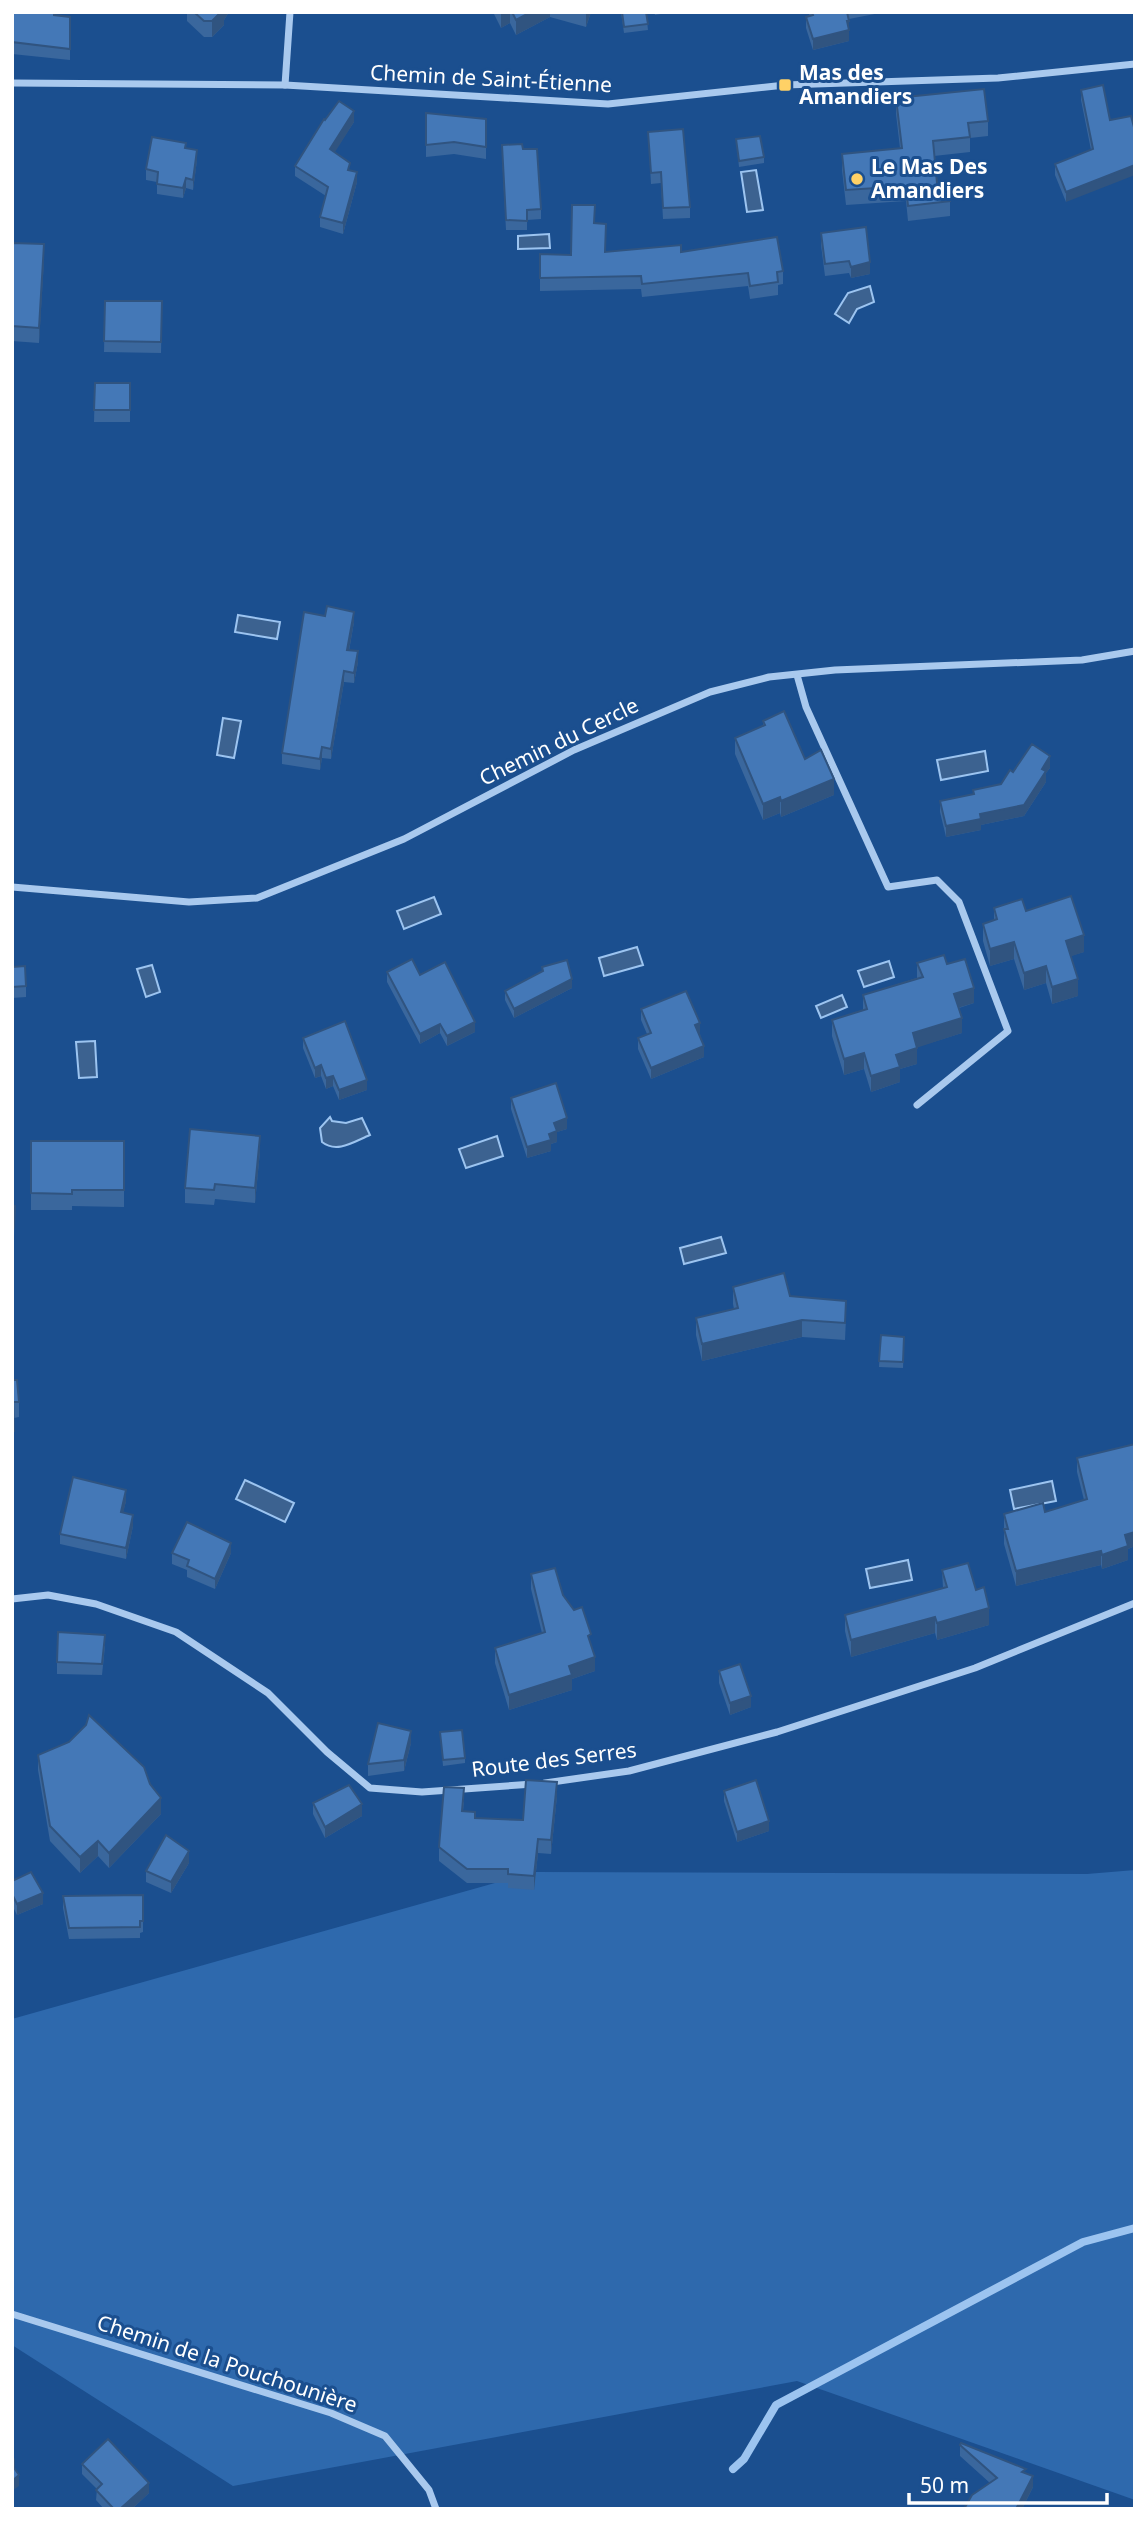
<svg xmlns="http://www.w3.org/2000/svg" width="1147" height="2521" viewBox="0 0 1147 2521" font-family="'Noto Sans',sans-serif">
<rect width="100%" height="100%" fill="#1b4f8f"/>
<path fill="#2e69ad" d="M1135,1870V2500L797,2381L233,2486L12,2345V2019L534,1872L1087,1874Z"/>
<g fill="#3c6290" stroke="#9cc4f0" stroke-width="2">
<path d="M756,170L763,210L747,212L741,172Z"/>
<path d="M549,234L550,248L518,249V236Z"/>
<path d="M870,286L874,302L857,309L849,323L835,314L848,293Z"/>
<path d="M238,615L280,622L277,639L235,632Z"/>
<path d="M223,718L241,721L234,758L217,755Z"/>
<path d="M985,751L988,771L941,780L937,760Z"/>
<path d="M434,897L441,914L404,929L397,911Z"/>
<path d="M637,947L643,965L604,976L599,958Z"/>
<path d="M889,961L894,977L864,987L858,971Z"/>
<path d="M152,965L160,992L146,997L137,969Z"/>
<path d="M842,995L847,1007L821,1018L816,1006Z"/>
<path d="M95,1041L97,1077L79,1078L76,1042Z"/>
<path d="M330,1117L332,1121L346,1123L362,1118L370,1135C355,1141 337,1154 322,1142L320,1128Z"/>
<path d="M497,1136L503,1156L466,1168L459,1149Z"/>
<path d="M721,1237L726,1253L684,1264L680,1248Z"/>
<path d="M245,1480L294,1503L285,1522L236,1499Z"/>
<path d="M1052,1481L1056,1501L1014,1509L1010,1490Z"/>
<path d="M908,1560L912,1580L870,1588L866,1569Z"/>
</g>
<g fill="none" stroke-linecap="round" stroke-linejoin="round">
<path stroke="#9cc4f0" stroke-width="8" d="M733,2469L744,2459L776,2405L1083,2242L1135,2228"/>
<g stroke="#a9c9ee" stroke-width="7">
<path d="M12,83L285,85L608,104L785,85L998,78L1135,64"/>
<path d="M285,85L290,12"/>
<path d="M797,675L806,707L888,887L937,880L959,902L1008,1031L917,1105"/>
<path d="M12,887L189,902L257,898L404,839L574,750L710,692L769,677L835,670L1082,660L1135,651"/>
<path d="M12,1599L48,1595L96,1604L176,1632L268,1693L327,1752L370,1788L422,1792L533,1784"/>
<path d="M545,1783L629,1771L777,1732L975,1668L1135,1603"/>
<path d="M12,2314L331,2413L385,2436L429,2490L436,2509"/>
</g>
</g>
<g fill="#3a679d">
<path d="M12,12L70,17V60L12,54Z"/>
<path d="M187,12H229L224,20V25L212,37H204L187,21Z"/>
<path d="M493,12H591L586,27L550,17L516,35L510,23L501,28Z"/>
<path d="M621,12H646L648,30L624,33Z"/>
<path d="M654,12H672L655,15Z"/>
<path d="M808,12H885L849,19V41L813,50L806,28V17L810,16Z"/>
<path d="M1081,90L1110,120L1066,202L1055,175V164L1091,150L1081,100Z"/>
<path d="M896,98L988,121V136L970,138V152L934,156L937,183L950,201V216L908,221L906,201L846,205L842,170V154L900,148L896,114Z"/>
<path d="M426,113L486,119V159L454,154L426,157Z"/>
<path d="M325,120L354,122L334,152L350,171L357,182L343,234L320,227V217L326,196L295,176V166Z"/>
<path d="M648,132L690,207V218L663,219L661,183L651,184Z"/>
<path d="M736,139L764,157V163L739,167Z"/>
<path d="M186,148L197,160L193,190L186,188L183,198L157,194V182L146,180V169Z"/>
<path d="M523,149L541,209V219L527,220V230H506L502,155Z"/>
<path d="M595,223L606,252H681L783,271V284L778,285V295L750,299L748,286L642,297L641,289L540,291V254L571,255Z"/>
<path d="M821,233L870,274L851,278L849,273L825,276L821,245Z"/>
<path d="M12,243L44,259L39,343L12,341Z"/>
<path d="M105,301H162L161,353L104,352Z"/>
<path d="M95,383H130V422H94Z"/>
<path d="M354,622L349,651L358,662L354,683L344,682L331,759L322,758L320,770L282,764V753Z"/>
<path d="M763,721L805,759L834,795L781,817L780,813L763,820L735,754V738L763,726Z"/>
<path d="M1050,768L1046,773V782L1024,816L981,825V830L946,837L940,812V801L973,794V790L1001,784L1013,772Z"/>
<path d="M994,908L1026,911L1084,952L1070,956L1078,996L1052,1004L1046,983L1024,990L1014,959L990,966L983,941V924L994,920Z"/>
<path d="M917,963L947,964L974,1003L959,1008L962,1033L917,1047V1064L900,1069V1082L871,1092L864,1069L844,1075L832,1036V1020L863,1011V995L917,978Z"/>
<path d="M12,967L26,986V997L12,998Z"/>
<path d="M542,967L572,988L514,1018L505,1000V991L542,972Z"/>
<path d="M387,972L420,975L475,1032L447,1046L440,1033L420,1044L387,982Z"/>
<path d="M641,1009L700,1034L704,1057L651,1079L638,1049V1038L647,1034L641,1020Z"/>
<path d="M303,1038L367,1090L339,1100L333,1086L326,1089L321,1076L315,1078L303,1048Z"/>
<path d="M511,1098L567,1129L557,1132V1142L551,1144V1151L527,1158L511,1109Z"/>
<path d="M31,1141H124V1207L72,1206V1210H31Z"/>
<path d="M260,1151L255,1203L215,1199L214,1205L185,1203V1188Z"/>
<path d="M12,1205L15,1206L14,1237H12Z"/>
<path d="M733,1287L790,1296L846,1318L845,1340L802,1337L702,1361L696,1335V1318L734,1309L733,1304Z"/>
<path d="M881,1335L904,1337L903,1368L879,1367Z"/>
<path d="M12,1380L19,1402V1417L14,1418V1447H12Z"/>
<path d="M1135,1444V1546L1128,1549V1560L1102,1569L1101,1565L1016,1586L1004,1544V1514L1045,1512L1084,1500L1077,1472V1458Z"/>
<path d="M126,1501L123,1512L133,1526L126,1559L60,1544V1534Z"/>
<path d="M172,1553H231L215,1589L187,1577V1570L172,1564Z"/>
<path d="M942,1570L976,1590L989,1625L937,1640L935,1633L851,1657L845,1631V1615L943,1588Z"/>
<path d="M531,1574L563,1595L591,1645L595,1671L572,1679V1690L509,1710L495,1663V1648L542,1633L531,1589Z"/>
<path d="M105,1646L102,1675L57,1674V1662Z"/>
<path d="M719,1671L751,1707L730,1715L719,1683Z"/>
<path d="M440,1732L465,1758V1763L443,1766Z"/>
<path d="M411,1743L404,1771L368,1776V1764Z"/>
<path d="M38,1755L161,1814L109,1868L98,1856L80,1873L50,1841L38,1770Z"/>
<path d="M724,1791L769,1831L737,1842L724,1801Z"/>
<path d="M557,1796L551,1854L538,1853L534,1890L508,1888V1883H467L439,1861V1847L464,1801L463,1811L475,1818L523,1820Z"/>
<path d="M313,1803L362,1816L325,1838L313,1814Z"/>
<path d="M189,1863L171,1893L146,1882V1871Z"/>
<path d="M12,1881L43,1904L17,1915L12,1905Z"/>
<path d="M143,1895V1932L140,1933V1938L69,1939L63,1908V1896Z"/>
<path d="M960,2445L1026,2473L1033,2487L1022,2509H964L990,2483L960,2456Z"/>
<path d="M82,2464L149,2493L132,2509H104L96,2500L97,2489L82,2474Z"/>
</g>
<g fill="#305480">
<path d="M221,12H229L224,20V25L212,37V21Z"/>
<path d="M503,12H510V23L501,28V14Z"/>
<path d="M531,12H550V17L516,35V20Z"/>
<path d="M591,12L586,27V13Z"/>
<path d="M847,21H849V41L813,50V39Z"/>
<path d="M354,111V122L330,160V149Z"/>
<path d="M197,150V160L193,190V180Z"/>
<path d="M1135,165V175L1066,202V192Z"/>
<path d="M357,172V182L343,234V223Z"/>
<path d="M186,178V188L183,198V188Z"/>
<path d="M44,244V259L39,343V328Z"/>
<path d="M870,262V274L851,278V267Z"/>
<path d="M354,612V622L347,661V650Z"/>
<path d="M358,651V662L354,683V673Z"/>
<path d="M344,671V682L331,759V749Z"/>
<path d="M322,747V758L320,770V759Z"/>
<path d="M1050,756V768L1046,773V782L1024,816L981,825V830L946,837V826L980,814L1042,769Z"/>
<path d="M834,779V795L781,817V801Z"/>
<path d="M780,797V813L763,820V804Z"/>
<path d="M1084,935V952L1066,958V941Z"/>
<path d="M1014,942V959L990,966V949Z"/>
<path d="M1046,966V983L1024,990V973Z"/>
<path d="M572,979V988L514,1018V1009Z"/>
<path d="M1078,979V996L1052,1004V987Z"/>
<path d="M974,988V1003L954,1009V994Z"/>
<path d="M962,1018V1033L913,1049V1033Z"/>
<path d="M475,1022V1032L447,1046V1036Z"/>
<path d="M700,1023V1034L695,1036V1025Z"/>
<path d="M440,1024V1033L420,1044V1034Z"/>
<path d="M704,1046V1057L651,1079V1068Z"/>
<path d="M917,1048V1064L900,1069V1082L871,1092V1076L896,1055Z"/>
<path d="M864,1053V1069L844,1075V1059Z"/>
<path d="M321,1065V1076L315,1078V1068Z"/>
<path d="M333,1076V1086L326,1089V1078Z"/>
<path d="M367,1080V1090L339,1100V1090Z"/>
<path d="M567,1118V1129L557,1132V1142L551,1144V1151L527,1158V1147L549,1134L554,1123Z"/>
<path d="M260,1136V1151L255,1203V1188Z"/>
<path d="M802,1320V1337L702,1361V1344Z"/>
<path d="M126,1490V1501L121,1523V1512Z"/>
<path d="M133,1515V1526L126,1559V1548Z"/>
<path d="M1135,1532V1546L1128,1549V1560L1102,1569V1555L1125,1535Z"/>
<path d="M231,1543V1553L215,1589V1579Z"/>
<path d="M1101,1551V1565L1016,1586V1571Z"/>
<path d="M989,1608V1625L937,1640V1623Z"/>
<path d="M935,1617V1633L851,1657V1640Z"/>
<path d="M595,1657V1671L572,1679V1690L509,1710V1695L569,1666Z"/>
<path d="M751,1696V1707L730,1715V1703Z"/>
<path d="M411,1731V1743L404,1771V1760Z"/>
<path d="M557,1782V1796L551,1854V1840Z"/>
<path d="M161,1798V1814L109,1868V1853Z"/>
<path d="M362,1804V1816L325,1838V1827Z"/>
<path d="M769,1821V1831L737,1842V1832Z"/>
<path d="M538,1839V1853L534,1890V1876Z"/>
<path d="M98,1841V1856L80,1873V1857Z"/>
<path d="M189,1851V1863L171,1893V1882Z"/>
<path d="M43,1893V1904L17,1915V1904Z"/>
<path d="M15,2458V2469L12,2471V2460Z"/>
<path d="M19,2475V2486L12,2491V2481Z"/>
<path d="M1033,2476V2487L1022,2509H1016Z"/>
<path d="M149,2483V2493L132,2509H120Z"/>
</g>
<g fill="#4478b7" stroke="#305480" stroke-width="2">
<path d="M12,12H54V15L70,17V49L12,42Z"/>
<path d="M194,12H221L212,21H204Z"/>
<path d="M512,12H531L516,20Z"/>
<path d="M622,12H646L648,24L624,27Z"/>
<path d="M812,12H847L849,21H847L849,30L813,39L806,17L813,15Z"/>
<path d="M1103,85L1110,120L1131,116L1135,131V165L1066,192L1055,164L1093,149L1081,90Z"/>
<path d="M984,89L988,121L968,123L970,137L933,141L937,183L948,181L950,201L908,206L906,186L846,190L842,154L902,148L896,98Z"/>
<path d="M339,101L354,111L330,149L350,163L348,170L357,172L343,223L320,217L328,187L295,166L324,119L325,120Z"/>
<path d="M426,113L486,119V147L454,142L426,145Z"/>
<path d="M683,129L690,207L663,208L661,172L651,173L648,132Z"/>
<path d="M760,136L764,157L739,161L736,139Z"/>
<path d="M152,137L186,143L185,148L197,150L193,180L186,178L183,188L157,184L158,172L146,169Z"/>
<path d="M522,144L523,149H537L541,209L527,210V221L506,220L502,145Z"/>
<path d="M572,205H595L594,223L606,224L605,252L681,245V252L777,237L783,271L777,272L778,282L750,286L748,273L642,284L641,276L540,278V254L571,255Z"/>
<path d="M866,227L870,262L851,267L849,261L825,264L821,233Z"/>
<path d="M12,243L44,244L39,328L12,326Z"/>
<path d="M105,301H162L161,342L104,341Z"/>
<path d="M95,383H130V410H94Z"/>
<path d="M327,606L354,612L347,650L358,651L354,673L344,671L331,749L322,747L320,759L282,753L304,612L325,616Z"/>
<path d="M784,711L805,759L821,750L834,779L781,801L780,797L763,804L735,738L765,725L763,721Z"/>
<path d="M1032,744L1050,756L1042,769L1046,771L1024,805L980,814L981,819L946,826L940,801L974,794L973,790L1001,784L1010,770L1013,772Z"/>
<path d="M1071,896L1084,935L1066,941L1078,979L1052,987L1046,966L1024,973L1014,942L990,949L983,924L997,919L994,908L1022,899L1026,911Z"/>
<path d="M944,955L947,964L965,959L974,988L954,994L962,1018L913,1033L917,1048L896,1055L900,1067L871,1076L864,1053L844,1059L832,1020L867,1009L863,995L923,977L917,963Z"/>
<path d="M412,959L420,975L445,962L475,1022L447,1036L440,1024L420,1034L387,972Z"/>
<path d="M567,960L572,979L514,1009L505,991L543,971L542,967Z"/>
<path d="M25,966L26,986L12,987V967Z"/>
<path d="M686,991L700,1023L695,1025L704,1046L651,1068L638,1038L651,1033L641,1009Z"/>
<path d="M345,1021L367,1080L339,1090L333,1076L326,1078L321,1065L315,1068L303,1038Z"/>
<path d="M556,1083L567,1118L554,1123L557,1131L549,1134L551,1140L527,1147L511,1098Z"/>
<path d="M190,1129L260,1136L255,1188L215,1184L214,1190L185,1188Z"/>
<path d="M31,1141H124V1190H72V1194L31,1193Z"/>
<path d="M12,1205L15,1206L14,1228L12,1227Z"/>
<path d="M784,1273L790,1296L846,1301L845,1323L802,1320L702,1344L696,1318L738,1308L733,1287Z"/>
<path d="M881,1335L904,1337L903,1362L879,1361Z"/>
<path d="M12,1380H17L19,1402H13L14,1431H12Z"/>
<path d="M1135,1444V1480L1134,1481L1135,1484V1532L1125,1535L1128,1546L1102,1555L1101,1551L1016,1571L1004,1529H1008L1004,1514L1043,1503L1045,1512L1087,1499L1077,1458Z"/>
<path d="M73,1477L126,1490L121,1512L133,1515L126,1548L60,1534Z"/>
<path d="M187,1522L231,1543L215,1579L187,1566L189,1560L172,1553Z"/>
<path d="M968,1563L976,1590L984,1587L989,1608L937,1623L935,1617L851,1640L845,1615L947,1587L942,1570Z"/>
<path d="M555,1568L563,1595L574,1610L582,1607L591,1634L588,1636L595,1657L569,1666L572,1675L509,1695L495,1648L545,1632L531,1574Z"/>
<path d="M58,1632L105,1635L102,1664L57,1662Z"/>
<path d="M740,1664L751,1696L730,1703L719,1671Z"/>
<path d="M89,1715L144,1767L150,1784L161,1798L109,1853L98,1841L80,1857L50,1826L38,1755L69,1742L86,1725Z"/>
<path d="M378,1723L411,1731L404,1760L368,1764Z"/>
<path d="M462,1730L465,1758L443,1760L440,1732Z"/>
<path d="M526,1780L557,1782L551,1840L538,1839L534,1876L508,1874V1869H467L439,1847L444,1787L464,1788L462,1811L475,1812V1818L523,1820Z"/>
<path d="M756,1780L769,1821L737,1832L724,1791Z"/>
<path d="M349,1785L362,1804L325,1827L313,1803Z"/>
<path d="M166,1835L189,1851L171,1882L146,1871Z"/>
<path d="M31,1872L43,1893L17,1904L12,1894V1881Z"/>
<path d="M143,1895V1921H140V1927L69,1928L63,1896Z"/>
<path d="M108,2439L149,2483L120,2509H114L96,2490L102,2484L82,2464Z"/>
<path d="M961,2443L1026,2469L1022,2472L1033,2476L1016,2509H964L972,2495L997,2478L960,2445Z"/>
<path d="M12,2465L19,2475L12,2481Z"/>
</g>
<g fill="#ffd166" stroke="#1b4f8f" stroke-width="2.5">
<rect x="778" y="78" width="14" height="14" rx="3.5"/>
<circle cx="857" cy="179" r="7"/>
</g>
<g text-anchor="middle" stroke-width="6" stroke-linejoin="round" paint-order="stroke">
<g font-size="21" font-weight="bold" fill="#fff" stroke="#1b4f8f" text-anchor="start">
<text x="799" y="80">Mas des<tspan x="799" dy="24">Amandiers</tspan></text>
<text x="871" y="174">Le Mas Des<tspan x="871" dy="24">Amandiers</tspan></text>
</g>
<g font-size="21" fill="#fff" stroke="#1b4f8f">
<text transform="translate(491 79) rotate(3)" y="7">Chemin de Saint-Étienne</text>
<text transform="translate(559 742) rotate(-26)" y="7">Chemin du Cercle</text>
<text transform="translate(554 1760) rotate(-7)" y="7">Route des Serres</text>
<text transform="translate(227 2364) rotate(18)" y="7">Chemin de la Pouchounière</text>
</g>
</g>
<rect width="1147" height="2521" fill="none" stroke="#ffffff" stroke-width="28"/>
<path d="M909 2493v10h198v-10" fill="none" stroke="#ffffff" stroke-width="3.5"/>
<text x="920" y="2493" font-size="21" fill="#ffffff" stroke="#1b4f8f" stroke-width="5" paint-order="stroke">50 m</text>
</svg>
